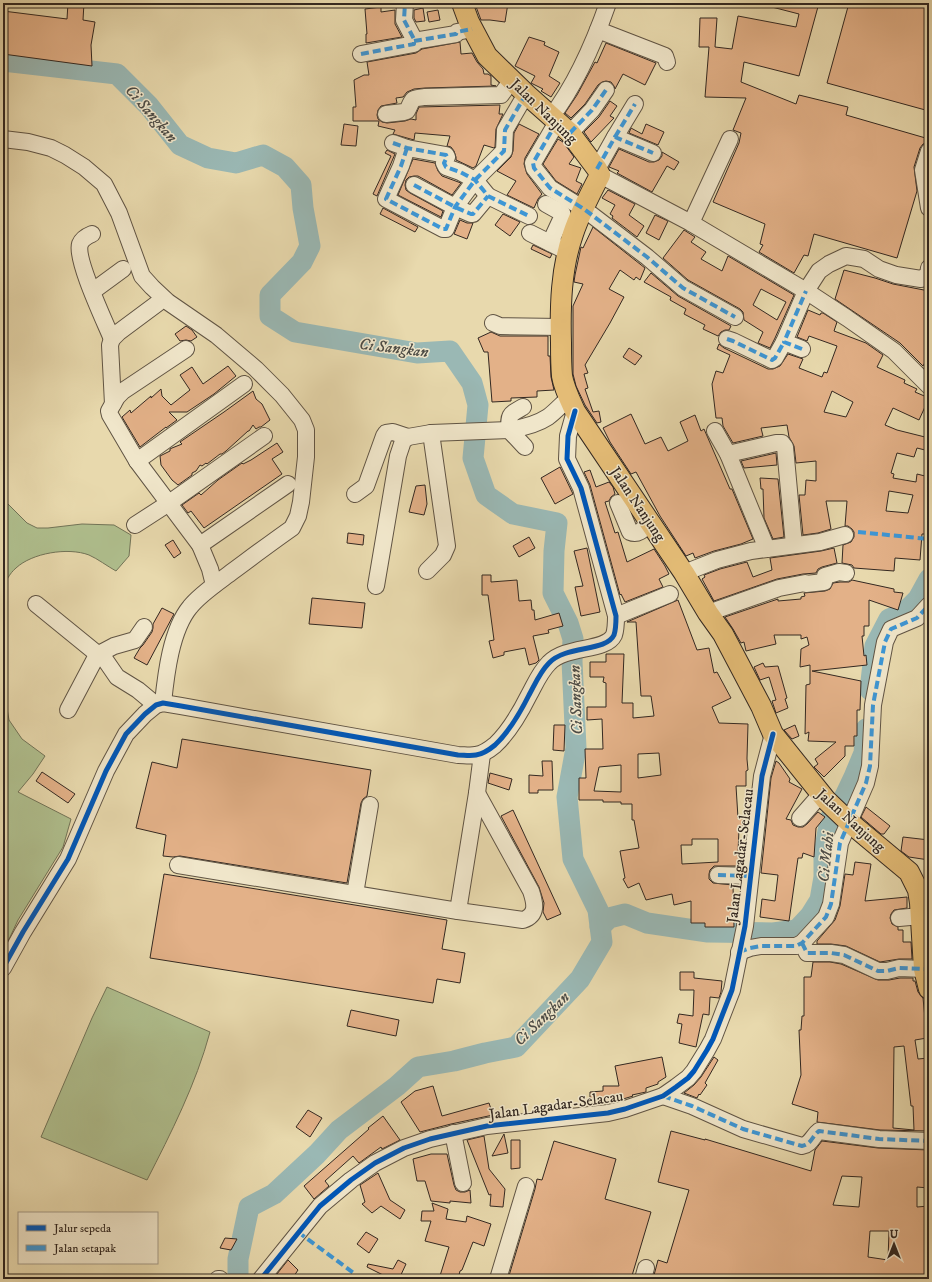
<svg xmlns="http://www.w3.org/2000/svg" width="932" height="1282" viewBox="0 0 932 1282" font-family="'IM FELL DW Pica',serif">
<rect width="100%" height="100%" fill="#e8d9ad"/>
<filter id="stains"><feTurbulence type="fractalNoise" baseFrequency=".005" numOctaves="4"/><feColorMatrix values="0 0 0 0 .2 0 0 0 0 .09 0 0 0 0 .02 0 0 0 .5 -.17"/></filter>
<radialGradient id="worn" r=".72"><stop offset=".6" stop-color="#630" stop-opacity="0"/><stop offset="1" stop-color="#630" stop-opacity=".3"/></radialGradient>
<g fill="#b0c08f" stroke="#727458">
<path d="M3,499L27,523L37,528H48L82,524L114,525L131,535L129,556L116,571C107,566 98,559 89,555C68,547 32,553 16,568C9,574 6,581 3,589Z"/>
<path d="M3,685L9,720L22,739L45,756L33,774L18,792L71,819L63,847L18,920L3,952Z"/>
<path d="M107,987L210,1032C196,1084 171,1133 147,1180L41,1137L92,1018Z"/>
</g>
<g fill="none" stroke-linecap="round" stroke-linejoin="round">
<g stroke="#9ab8b4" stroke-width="21">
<path d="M3,61L117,74L149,106L180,145L208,158L236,163L263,155L285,167L301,185L303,208L310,246L302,262L270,295V316L295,332L417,353L450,351L472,383L478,405L473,458L486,495L513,514L557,523L554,551L553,593L568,623L573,639L572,661L576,748L567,797L573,859L598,910L602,942L580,979L516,1047L485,1053L454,1061L418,1067L397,1086L339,1130L317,1154L274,1194L249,1207L238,1259V1276L237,1279"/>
<path d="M870,690L875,646L889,619L904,613L918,599L929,579"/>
<path d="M600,927L609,918L625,914L647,923L708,932L773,933L797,930L810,916L820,900L824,877V854L830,819L845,796L854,777L864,753L866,729"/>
</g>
</g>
<g fill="#e3b188" stroke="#332821" fill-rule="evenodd">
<path d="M68,3H84L83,20L95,22L91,45L92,66L3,54V11L67,19Z"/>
<path d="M492,3H508L505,22L490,20H481L475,4Z"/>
<path d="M769,3H819L799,76L744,62L741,82L796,104L799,95L848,107L846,115L929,139V142L923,144L920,148L914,167L917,191L897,258L814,234L808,256L804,255L794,273L759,252L763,245L760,244L765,224L713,202L739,143L741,133L733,130L746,98L705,97L709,47H699L700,18H717L715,47L732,49L738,16L796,27L799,14L768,6Z"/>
<path d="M849,3H929V111L827,83Z"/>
<path d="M381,7V12L395,10V24L402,37L366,43V34H367L365,9Z"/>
<path d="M423,8L425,21L416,22L414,18V10Z"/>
<path d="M438,10L440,20L429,22L427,12Z"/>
<path d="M529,37L545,42L544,45L559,52L549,76L560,83L551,97L541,91L543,89L531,83L535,76L515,66Z"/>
<path d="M460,42L461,54L472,53L477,62L483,69L484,74H488L491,76V85L496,86L425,88L414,89L407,92L403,97L396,98L397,103L381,106L378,110L377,115L378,119L382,122L387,123L405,121L411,119L416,120V114L419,107L500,105L499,114H503L496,129L495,147L494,148L484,145L476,166L473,168L456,160V157L454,151L451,147L447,146L450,136L415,133L414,140L393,134L395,130L378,126L379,121H353V107H356L354,80L364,75H369L367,62L416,53L422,49Z"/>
<path d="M606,43L656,63L645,85L623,74L615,89L614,86L611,82L606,81L602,82L598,85L585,104L571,118L565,113L577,95L595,62L597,63Z"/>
<path d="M610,101L617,106L610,116L614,118L591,142L584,132L599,117Z"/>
<path d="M344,124L358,126L356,146L341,145Z"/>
<path d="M519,124L539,134L525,158L524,164L527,174L542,194L538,199L534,208L507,195L516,181L497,171L511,157L513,151L514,133Z"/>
<path d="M646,124L664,132L658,145L629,133L631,128L642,134Z"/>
<path d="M558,139L563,142L574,157L569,164L581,168L576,181L582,184L577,194L556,181L543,164Z"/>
<path d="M619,149L649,162H654L659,160L662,156V152L679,162L674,170L667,166L652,192L617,173L619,171L609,167Z"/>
<path d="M387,150L395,154L377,196L373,194L391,156L385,153Z"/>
<path d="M413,159L435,163L438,171L442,176L461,183L452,195L418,176H414L409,177L406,180L405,185L406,190L410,193L443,211L441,217L398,195Z"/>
<path d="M608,190L635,204L629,215L644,226L637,237L612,218L613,216L610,214L615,205L602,198Z"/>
<path d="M383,208L418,227L415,232L380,214Z"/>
<path d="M503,214L520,222L510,236L495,225Z"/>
<path d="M655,215L668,221L659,240L646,233Z"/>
<path d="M460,220L467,223H473L467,239L454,234Z"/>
<path d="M593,227L645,268L640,280L636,277L634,280L620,270L609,289L624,297L610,323L585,365L588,373L584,374L588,388L585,389L593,412L599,411L601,422L597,423L585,405L576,386L573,374V306L583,284L574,282L575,275L581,247L583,248Z"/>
<path d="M684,230L695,237L691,242L706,252L701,259L722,271L728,256L794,295L775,338L770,348L758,343L763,332L744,320L743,312L740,309L688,280L663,258ZM761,289L786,302L777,320L753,305Z"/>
<path d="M533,245L552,254L550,258L531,249Z"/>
<path d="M844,270L875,278L893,284L929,291L925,314L929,315V355L923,366L900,343L835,299Z"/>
<path d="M651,273L678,296L731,326L729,330H725L721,332L718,336L703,329L705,325L684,314L686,309L670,300L671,297L644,282Z"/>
<path d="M808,310L820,315L821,313H823L837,322L834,331L866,343L883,355L877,367L905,380L904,383L917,389L915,392L929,398L919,420L893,408L885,425L897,430L929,438V451L917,448L914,457L897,453L891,473L894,474L893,478L916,482L917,474L929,477V503L925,534H922L920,560L895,558L894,571L854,568L852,565L842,563L843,545L851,542L854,537V532L852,529L848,526H845L847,501H826L831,529L818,533L803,535L799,495H805L806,480L816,481V461L796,463L794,446L789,437L787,425L761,428L763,436L733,443L723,426L722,418H716L712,384L716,371L723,373L730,355L717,349L719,344L724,348L768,369H773L780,366L788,354L803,359L799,368L822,377L824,372L827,373L837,346L809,336L807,341L797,337ZM832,391L853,402L846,417L824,412ZM889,491L913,495L908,513L886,511Z"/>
<path d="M186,326L192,330L197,337L191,341L186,340L180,341L175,334Z"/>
<path d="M491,332L500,336H548V356H550L551,377L554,390L537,391V397L511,398V401L492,402L488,352H484L478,338Z"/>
<path d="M629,348L642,356L635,365L623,357Z"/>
<path d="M228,366L236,376L214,394L187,412H169L177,420L166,428V427L140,447L122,417L130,410L131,413L151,396V398L161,389L162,396L171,405L190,390L180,375L192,367L203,384Z"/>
<path d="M253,391L256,399L262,404L270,420L261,427H259L256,429L253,425L249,431H248L226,451L222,454H220L207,464L206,463L202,466L200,465L196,471L192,473V475L178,485L172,480L161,465L160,456L170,451V449L172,448L182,444L180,442L224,412Z"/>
<path d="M631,414L645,444L661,437L668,451L688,441L680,422L695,415L701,431L704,429L730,489H732L753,539L741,544L714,551L695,558L693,553L686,556L660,516L636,472L631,474L610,442L603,428Z"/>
<path d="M277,443L283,452L272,459L282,474L204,528L191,511L188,513L182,505L199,493L201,495L218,480L242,463L243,464L251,460Z"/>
<path d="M776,453L777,465L744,468L741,461Z"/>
<path d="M560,467L573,494L555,504L541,478Z"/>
<path d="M590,470L596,487L609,482L613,487L615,494L611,497L609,501L605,502L615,533L618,532L627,562L654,549L665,566L669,574L659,579L663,587L625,602L621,594L620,595L590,485L584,472Z"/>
<path d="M760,478L778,479L784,537L773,539L764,518L763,489H761Z"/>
<path d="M425,485L427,504L424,515L409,512L416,486Z"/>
<path d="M348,533L364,535L363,545L347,543Z"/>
<path d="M529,537L535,548L519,557L513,546Z"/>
<path d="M173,540L181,553L174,558L165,545Z"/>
<path d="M587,548L600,612L581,616L575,587L583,586L574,551Z"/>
<path d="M834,548L837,563L822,567L818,569L816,573L803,574L777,579L714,601L702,579L705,577L704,575L720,569L747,562L753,577L772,570L770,558L821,551Z"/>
<path d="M482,575H491V582L517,580L519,601L531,600L532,610H534L535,620L559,613L563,626L548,630L549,633L533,636L539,660L536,663L529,665L525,648L504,652V655L493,658L489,641L494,640L488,595H482Z"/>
<path d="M852,580L894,589V592L903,593L898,610L869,600V626H864V636H862L864,656L866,655L867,665L812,671L861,681L860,710H857V736H854V746H845V756L824,777L814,767L818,764L815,759L836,742L808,741L809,732L805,734L806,685L810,684V665L800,667L801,649L809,645L807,637L801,639V635H774L776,644L746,651L744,642L741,643L733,629L725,617L778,599V601L801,599V597L805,596L804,593L825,591L830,589L833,583L840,582H849Z"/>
<path d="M312,598L365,603L362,628L309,624Z"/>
<path d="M678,600L697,650L709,648L714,673L717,672L731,698L712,707L719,723L748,724L747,758V759L748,770L746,771V786H736L738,818H743V829H739L738,853H742V866H714L710,870L709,874V879L713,883L733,885L734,927H705V923H691V901L674,905L672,894L646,900L639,883L628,888L623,879L625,878L620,851L639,848L634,820H632V804H621V802H603V800H579V778H586L585,749H603L602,719L587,720V707H606V683L603,682L604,677H590V662H606V654H624L622,703H633V718L654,716L651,696H641L636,622H627ZM659,753L661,775L638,778V754ZM621,765V792L594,791L599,767ZM692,839H718V862L682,864L681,845H692Z"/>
<path d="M162,608L174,614L147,665L134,658L140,648L143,645L152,632L153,628V624Z"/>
<path d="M763,663L765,667L778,666L787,698L785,699L788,708L776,713L772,701L776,700L769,677L760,680L754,667Z"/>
<path d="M554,725H565L564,751L553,750Z"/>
<path d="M795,725L799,736L792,739L784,730Z"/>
<path d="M182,739L371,770L367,796L363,799L361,803L347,883L180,856L173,857L163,856L166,835L136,828L152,762L177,768Z"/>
<path d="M542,761H552L553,790H538V793H529V775L543,776Z"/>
<path d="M776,761L779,763L790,779L789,782L802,789L786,819L791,820L793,825L798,827H803L807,824L818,812L825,817L816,828L814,857L803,853L802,858H798L789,921L760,917L762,899L775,901L778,875L761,873L771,778Z"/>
<path d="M42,772L75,794L68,803L36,781Z"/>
<path d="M490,773L512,779L509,790L488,783Z"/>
<path d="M866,807L890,826L884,834H881L861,817Z"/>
<path d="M513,810L561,914L547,920L543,912L544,903L539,887L501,816Z"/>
<path d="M903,837L929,840V860L909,857L901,851Z"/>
<path d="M855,862L871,864L865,901L907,897V908L894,910L891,914L890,918L892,924L898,927V930H903V942H911L912,959H899L880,962L846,946L831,944H817V941L835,920L840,906L845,874L853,875Z"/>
<path d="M164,874L447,920L442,949L465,953L460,983L437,979L433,1003L150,958Z"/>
<path d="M813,962H830L841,964L878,980H889L900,978H913V981H915L918,992L923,998L927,1038L915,1040L918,1059L929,1058V1131L880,1130L817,1122L818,1112L792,1104L801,1075L799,1030H801L802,1016H804V977H811ZM904,1046L911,1106H913L914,1130L893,1128L894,1047Z"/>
<path d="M680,972H694V978L722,981L721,992L719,998L710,997L709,1015L703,1014L696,1047L679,1043L682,1024L677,1023L679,1014L693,1016L694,990H680Z"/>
<path d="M351,1010L399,1020L396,1036L347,1026Z"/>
<path d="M662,1057L666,1077L658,1082V1084L646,1088V1092L632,1095L633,1096L610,1103L590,1102V1092L603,1091V1086H619L615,1066Z"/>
<path d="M714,1057L718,1060L705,1083L707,1085L700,1095L699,1094L697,1098L684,1093L694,1085L701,1077Z"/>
<path d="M433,1086L442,1116L489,1103L493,1115L451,1124L420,1132L401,1102L415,1091Z"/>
<path d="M308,1110L322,1118L310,1137L296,1127Z"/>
<path d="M383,1116L400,1140L382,1149L381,1147L359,1163L353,1156L325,1181L329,1186L314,1199L304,1186L369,1129L368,1128Z"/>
<path d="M671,1131L705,1140V1139L811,1171L815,1150L822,1141L878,1148L929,1150V1188L917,1187V1207L929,1206V1279H653L658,1260L667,1263L689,1190L658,1182ZM842,1176L862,1177L859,1207L833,1205ZM870,1231H889L888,1260L868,1257Z"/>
<path d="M504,1134L508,1153L492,1156Z"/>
<path d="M484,1136L489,1169L505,1189L503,1207L490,1206L491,1194L489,1195L467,1140Z"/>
<path d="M511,1140H520V1168L511,1169Z"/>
<path d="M554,1141L616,1159L605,1199L651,1212L631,1279H508L535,1189L537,1179L542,1180Z"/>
<path d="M431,1154H447L454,1185L456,1190L460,1192H465L470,1190L471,1203L450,1201V1203L431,1201L425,1181H417L413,1159Z"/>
<path d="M378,1173L390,1200L405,1210L400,1219L381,1206L372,1213L362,1204L365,1202L360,1185Z"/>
<path d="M432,1203L448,1209L446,1219L466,1222L467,1216L491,1224L484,1246L473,1242L462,1270L460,1271L458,1279H439L449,1247L425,1241L431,1221H421L422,1211H434Z"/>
<path d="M366,1232L378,1239L369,1253L357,1244Z"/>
<path d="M225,1238L237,1239L231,1250L220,1248Z"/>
<path d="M288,1260L298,1270L292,1279H273Z"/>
<path d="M398,1260L406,1264L399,1279H391L367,1267L368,1264L393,1269Z"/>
</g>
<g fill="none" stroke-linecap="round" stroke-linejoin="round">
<g stroke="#605444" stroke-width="18">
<g id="minor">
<path d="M598,30L665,56L667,62"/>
<path d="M414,41L456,34L457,32L472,29"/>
<path d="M361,54L414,44V39L404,20L405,3"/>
<path d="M386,114L404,112L407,111C414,98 409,99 425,97L501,95L512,80"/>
<path d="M551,117C577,83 594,43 608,3"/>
<path d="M557,122L533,163L534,168L550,188L584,209L647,257L683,288L735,317"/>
<path d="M570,133L592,110L606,90"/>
<path d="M615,137L635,104"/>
<path d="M3,139L28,142L51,148L65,155L84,167L104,184L119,213L142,276L152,287L168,302L216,335L256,369L282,395L302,420L306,430V457L301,502L298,516L292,528C272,542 252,557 233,571C220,581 200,594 190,607C171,630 166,674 163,703"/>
<path d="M393,143L407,148L446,155L447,157L444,163L446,167L460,172L475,180L488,196L529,216"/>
<path d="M407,148L401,166L386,199L443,229H446L455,207L475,180L504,151L505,130L526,94"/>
<path d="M929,151L923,170L929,208"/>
<path d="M597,169L615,137L653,153"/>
<path d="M600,175L691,223L806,291L847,318L894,351L929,386"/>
<path d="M414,185L455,207L471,214H473L488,196"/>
<path d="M546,204L562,213L563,215L550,243"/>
<path d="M691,223L730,139"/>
<path d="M530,233L560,248"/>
<path d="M92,234C87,236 82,239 80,244C75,259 105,322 112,339"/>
<path d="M93,291L123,269"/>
<path d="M493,323L500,326L560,327"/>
<path d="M727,339L733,341L772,360L775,358L784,342"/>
<path d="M186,349L123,391L117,397L109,411L110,415L137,461L200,545L210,569L214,585"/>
<path d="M802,349L784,342L806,291L819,271L829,264L846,256L864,259L879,269L896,275L921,279L928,275L929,268"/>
<path d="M113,404L110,345L112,339L119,332L158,303"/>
<path d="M523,407C509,415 509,414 509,430L525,447"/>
<path d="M715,431L728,454L767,549"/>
<path d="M728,454L776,443H782L785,447L794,545"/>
<path d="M137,461L244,384"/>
<path d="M355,494L366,486L384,436L386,433L393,432L408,437"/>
<path d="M618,503L630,532C639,536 644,528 650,522"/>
<path d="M135,525L169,503L264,436"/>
<path d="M200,545L288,484"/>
<path d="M427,571L443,555L447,546L431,433"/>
<path d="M684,573L717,560L751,551L820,542L845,535"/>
<path d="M376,586L398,456L403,441L408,437L431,433L509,430C522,428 536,425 548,417C555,412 562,404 569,398"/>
<path d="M36,604L106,661L117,677L138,690L156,705"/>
<path d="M708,613L779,588L805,583L806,584L824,582L825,576L839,572L846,573"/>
<path d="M616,616L670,594"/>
<path d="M68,710L97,655L114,646L135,640L144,627"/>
<path d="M800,818L821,794"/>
<path d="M178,865L458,911L477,793L482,754"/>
<path d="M718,875L750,876"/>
<path d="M355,894L370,805"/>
<path d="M458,911L523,920C538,915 535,903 531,891L477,793"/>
<path d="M899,918L921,916"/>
<path d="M802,943L807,953H831L844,955L878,971H887L899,968L924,969"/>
<path d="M739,952L750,948L761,946H796L802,943L826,917L831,904L840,843L866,783L870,766L873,705L885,642L891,629L917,618L929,605"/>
<path d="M3,968L23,932L68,859L106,771L126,734L145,714L156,705L163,703L181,706L458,755C464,755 470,756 476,755C483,754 489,750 495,745C510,731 520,713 529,695C535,684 540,672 549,663C566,645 606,652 614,635C616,629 616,622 616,616L581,488L567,459L568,436L575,411"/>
<path d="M663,1096L692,1106L743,1129L802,1146C812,1144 812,1136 819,1131L879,1139L929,1141"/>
<path d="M453,1133L463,1183"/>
<path d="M218,1279H220"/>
<path d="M261,1279L320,1206L351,1180L375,1163L404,1148L430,1139L487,1126L608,1113L625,1109L663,1096L676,1087L688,1078L694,1071L707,1050L713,1039L732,990L745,926L762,776L773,734"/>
<path d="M498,1279L526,1186"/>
<path d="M643,1279L646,1268"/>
</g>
</g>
<g stroke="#332821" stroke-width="22">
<path id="major" d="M462,3L469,22L487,56L526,94L570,133L597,169L600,175C590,194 580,213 573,234C561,268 560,306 561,343C561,354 561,365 562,376C564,388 570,400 575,411L684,573L708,613L723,634L761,706L773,734L826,800L849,822L909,872L918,890L920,903L924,969L929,989"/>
</g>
<use href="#minor" stroke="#f0e6ca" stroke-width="16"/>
<use href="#major" stroke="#e4bc76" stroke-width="20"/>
<g stroke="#3d96d5" stroke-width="4" stroke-dasharray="8 4" stroke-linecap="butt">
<path d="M414,41L456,34L457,32L472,29"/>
<path d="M361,54L414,44V39L404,20L405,3"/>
<path d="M557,122L533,163L534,168L550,188L584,209L647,257L683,288L735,317"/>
<path d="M570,133L592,110L606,90"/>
<path d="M615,137L635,104"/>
<path d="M393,143L407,148L446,155L447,157L444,163L446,167L460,172L475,180L488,196L529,216"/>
<path d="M407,148L401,166L386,199L443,229H446L455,207L475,180L504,151L505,130L526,94"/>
<path d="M597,169L615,137L653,153"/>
<path d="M414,185L455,207L471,214H473L488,196"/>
<path d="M727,339L733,341L772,360L775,358L784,342"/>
<path d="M802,349L784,342L806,291"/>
<path d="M858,532L929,539"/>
<path d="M718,875L750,876"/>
<path d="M802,943L807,953H831L844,955L878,971H887L899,968L924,969"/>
<path d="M739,952L750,948L761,946H796L802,943L826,917L831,904L840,843L866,783L870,766L873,705L885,642L891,629L917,618L929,605"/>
<path d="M663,1096L692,1106L743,1129L802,1146C812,1144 812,1136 819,1131L879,1139L929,1141"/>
<path d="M298,1232L355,1274"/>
</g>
<g stroke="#f0e6ca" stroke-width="8">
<g id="cycleway">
<path d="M3,968L23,932L68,859L106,771L126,734L145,714L156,705L163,703L181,706L458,755C464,755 470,756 476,755C483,754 489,750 495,745C510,731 520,713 529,695C535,684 540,672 549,663C566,645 606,652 614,635C616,629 616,622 616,616L581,488L567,459L568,436L575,411"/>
<path d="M261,1279L320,1206L351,1180L375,1163L404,1148L430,1139L487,1126L608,1113L625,1109L663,1096L676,1087L688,1078L694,1071L707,1050L713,1039L732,990L745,926L762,776L773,734"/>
</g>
</g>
<use href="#cycleway" stroke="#0057b8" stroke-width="5"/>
</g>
<g text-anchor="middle" stroke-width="3" stroke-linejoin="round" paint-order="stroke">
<g font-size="15" fill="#332821" stroke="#f0e6ca">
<text transform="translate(544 111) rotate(44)" y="5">Jalan Nanjung</text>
<text transform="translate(638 504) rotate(56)" y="5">Jalan Nanjung</text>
<text transform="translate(851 820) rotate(42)" y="5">Jalan Nanjung</text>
<text transform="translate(740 856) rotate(-83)" y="5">Jalan Lagadar-Selacau</text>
<text transform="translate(556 1105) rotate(-8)" y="5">Jalan Lagadar-Selacau</text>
</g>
<g font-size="16" font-style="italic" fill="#4d4c46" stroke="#f0e6ca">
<text transform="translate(152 113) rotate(49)" y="6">Ci Sangkan</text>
<text transform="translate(394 347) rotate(7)" y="6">Ci Sangkan</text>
<text transform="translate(575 700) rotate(-92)" y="6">Ci Sangkan</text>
<text transform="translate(825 857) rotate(-84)" y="6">Ci Mahi</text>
<text transform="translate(541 1018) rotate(-44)" y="6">Ci Sangkan</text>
</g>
</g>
<rect width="932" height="1282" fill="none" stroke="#e8d9ad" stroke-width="16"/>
<rect x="4" y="4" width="924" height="1274" fill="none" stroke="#332821" stroke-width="2"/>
<rect x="8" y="8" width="916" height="1266" fill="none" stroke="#332821"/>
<rect x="18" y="1212" width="140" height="52" fill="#f0e6ca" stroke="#a49a86"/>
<rect x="26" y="1225" width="20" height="6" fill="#0057b8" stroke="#a49a86"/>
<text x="54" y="1232" font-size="12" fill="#332821">Jalur sepeda</text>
<rect x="26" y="1245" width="20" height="6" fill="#3d96d5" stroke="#a49a86"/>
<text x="54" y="1252" font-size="12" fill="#332821">Jalan setapak</text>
<g transform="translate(894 1244)" stroke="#f0e6ca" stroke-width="3" paint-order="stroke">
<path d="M0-3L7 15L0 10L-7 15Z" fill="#332821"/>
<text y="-6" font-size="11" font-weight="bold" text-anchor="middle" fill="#332821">U</text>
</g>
<rect width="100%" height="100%" filter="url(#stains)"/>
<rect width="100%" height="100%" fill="url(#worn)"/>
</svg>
